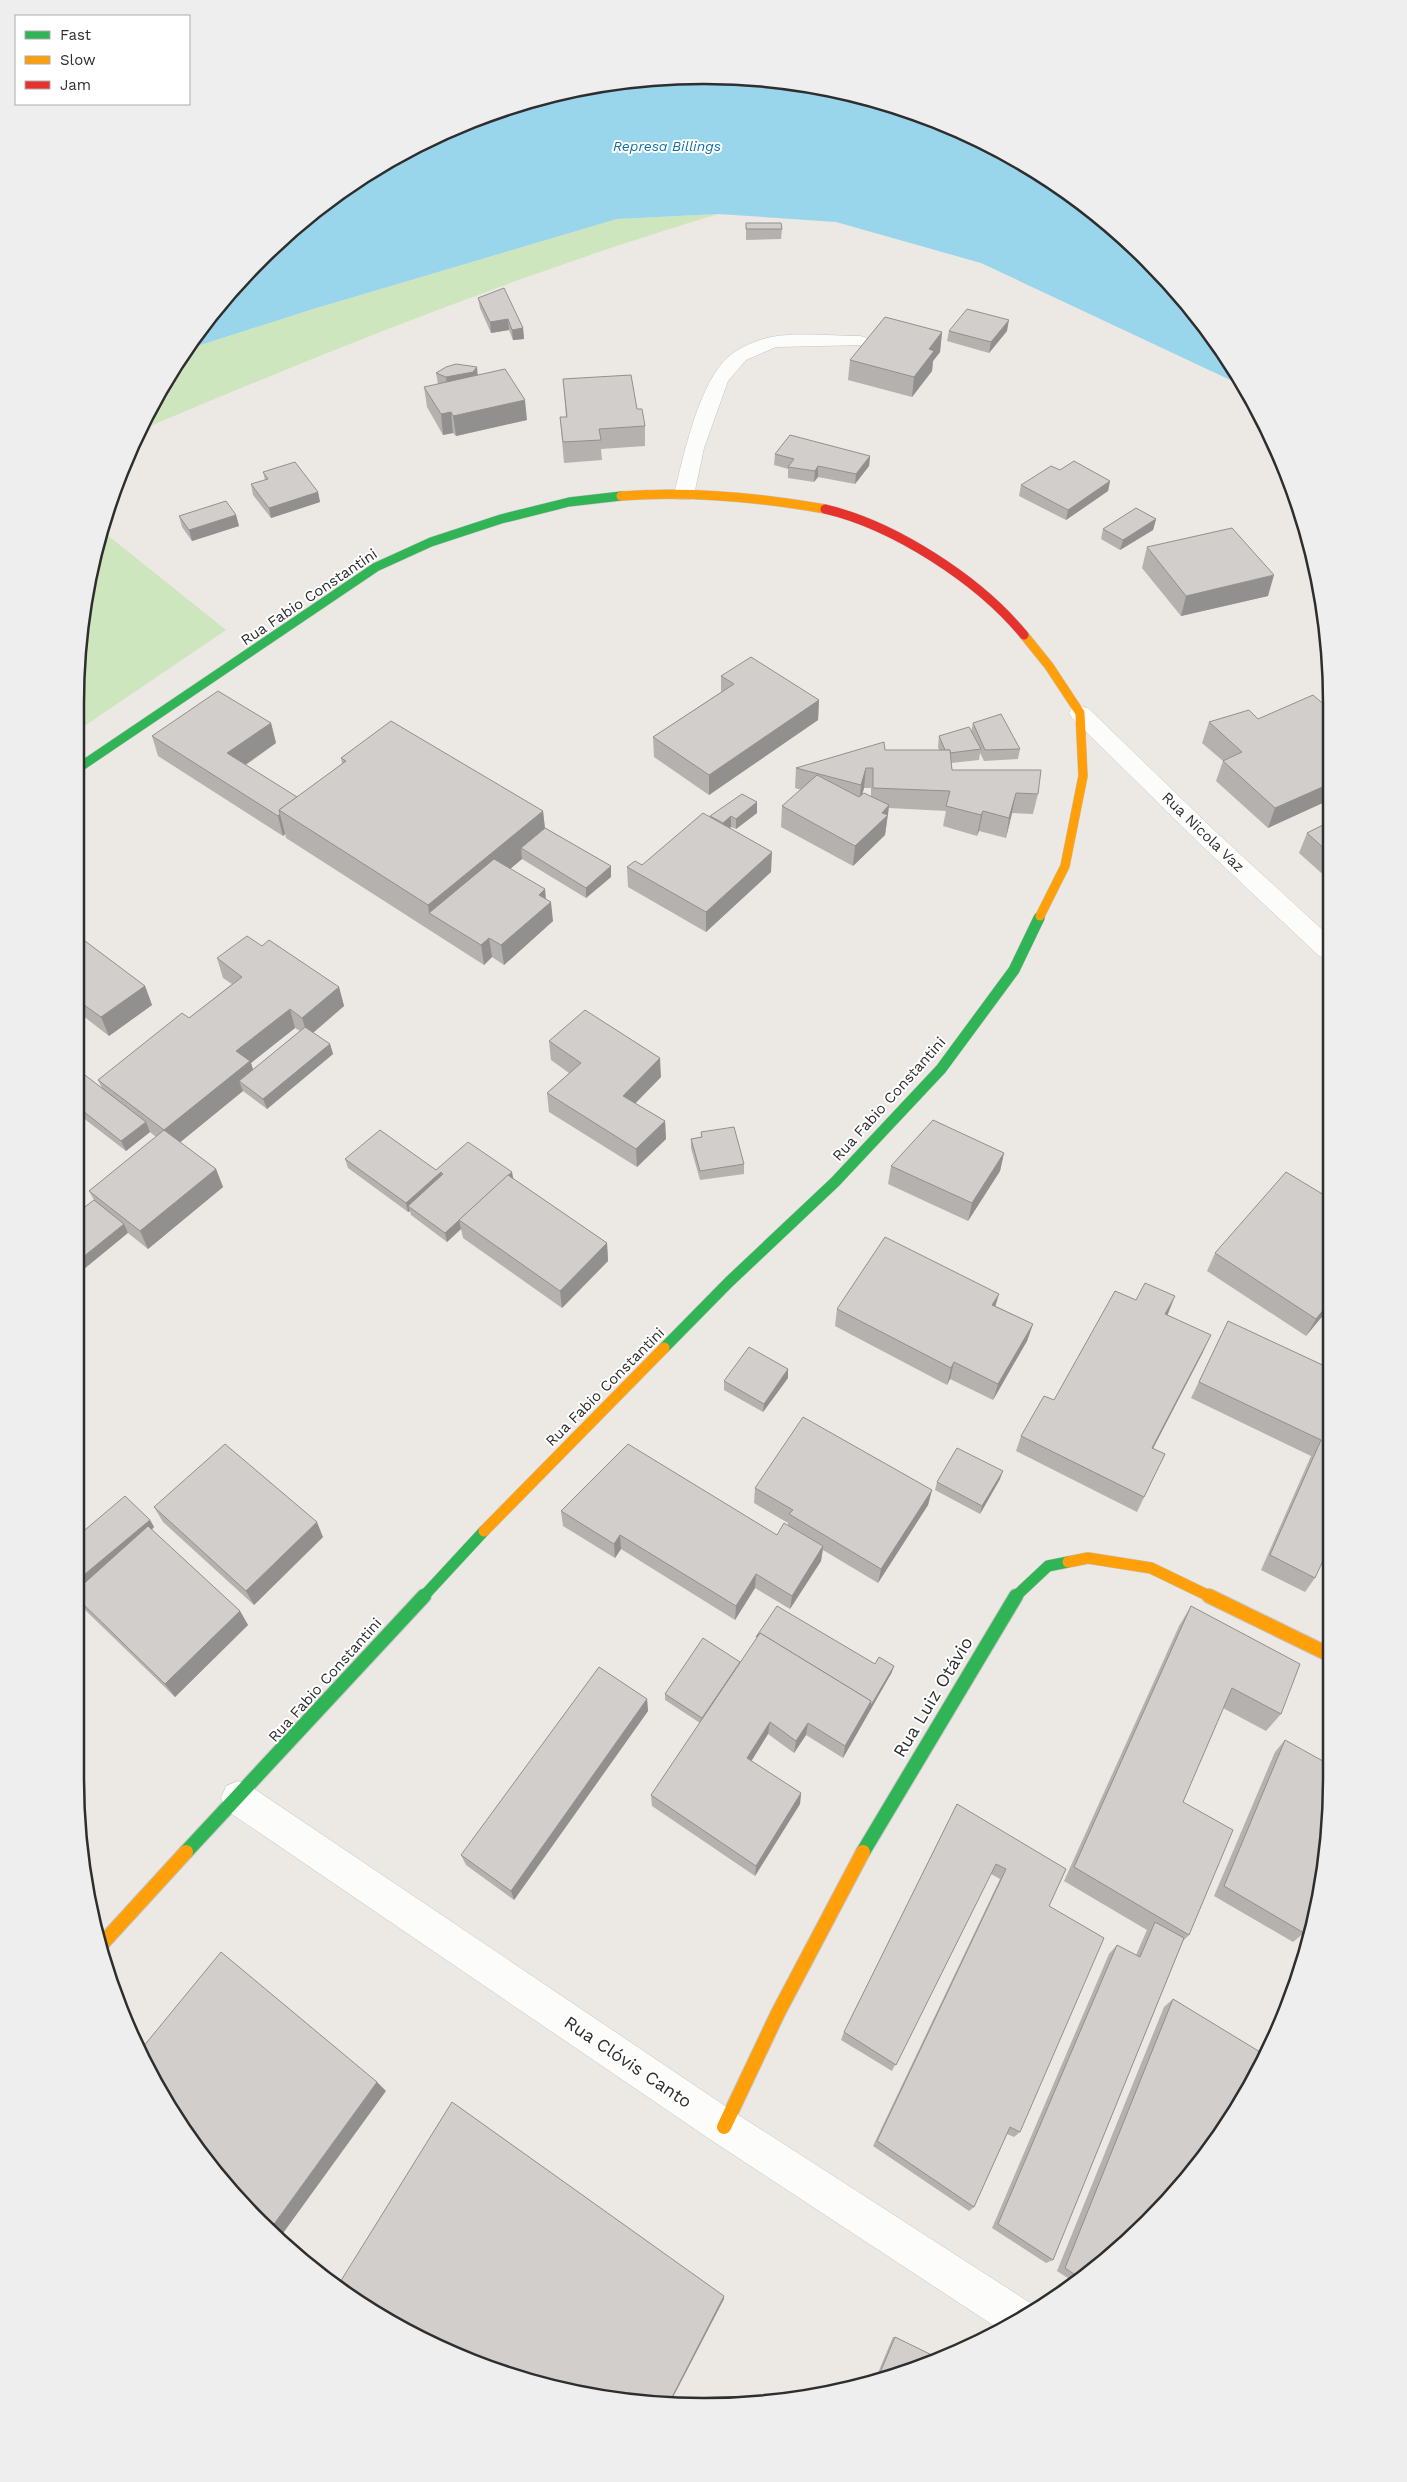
<svg xmlns="http://www.w3.org/2000/svg" width="1407" height="2482" viewBox="0 0 1407 2482" font-family="'Work Sans',sans-serif">
<rect width="100%" height="100%" fill="#ece8e4"/>
<g fill="#cee6be">
<path d="M718,214C522,273 332,349 143,429L159,389L188,349L310,310L617,219Z"/>
<path d="M101,530L226,630L77,731L76,663L96,541Z"/>
</g>
<path fill="#99d6ec" d="M663,76L786,80L906,108L1018,159L1148,259L1226,355L1241,385L981,263L836,222L718,214L617,219L310,310L188,349L231,289L321,205L426,140L541,96Z"/>
<g fill="none" stroke-linecap="round" stroke-linejoin="round">
<g stroke="#c5c4c5" stroke-width="1">
<path id="lane" d="M859,336L865,337L868,341L865,345L776,347L746,360L728,381L704,448L694,495L691,499H677L674,495C683,457 698,389 724,361C735,349 756,340 771,337C798,332 832,336 859,336Z"/>
</g>
<g stroke="#c5c4c5" stroke-width="1">
<g id="street">
<path d="M1080,706L1088,708L1215,831L1328,935V959L1319,956L1199,843L1072,718L1069,713L1072,708Z"/>
<path d="M238,1781L250,1786L737,2114L1035,2306L1036,2310L1002,2331L711,2140L226,1810L221,1798L226,1786Z"/>
</g>
</g>
<g stroke="#c5c4c5" stroke-width="10">
<g id="fast-far2">
<path d="M77,769L376,567L431,542L501,519L569,502L621,496"/>
<path d="M1039,919L1040,916"/>
</g>
</g>
<g stroke="#c5c4c5" stroke-width="12">
<g id="fast-far1">
<path d="M664,1348L729,1282L835,1182L941,1069L1014,970L1039,918"/>
<path d="M423,1597L484,1531"/>
<path d="M1015,1597L1048,1566L1068,1562"/>
</g>
</g>
<g stroke="#c5c4c5" stroke-width="16">
<g id="fast">
<path d="M186,1852L424,1596"/>
<path d="M863,1852L1016,1596"/>
</g>
</g>
<g stroke="#c5c4c5" stroke-width="10">
<g id="slow-far2">
<path d="M621,496C690,491 757,497 825,509"/>
<path d="M1024,635L1049,666L1080,713L1083,776L1065,866L1040,916"/>
</g>
</g>
<g stroke="#c5c4c5" stroke-width="12">
<g id="slow-far1">
<path d="M484,1531L664,1348"/>
<path d="M1068,1562L1088,1558L1151,1568L1211,1597"/>
</g>
</g>
<g stroke="#c5c4c5" stroke-width="16">
<g id="slow">
<path d="M1209,1596L1330,1655"/>
<path d="M100,1946L186,1852"/>
<path d="M724,2127L778,2013L863,1852"/>
</g>
</g>
<g stroke="#c5c4c5" stroke-width="10">
<path id="jam" d="M825,509C894,525 979,580 1024,635"/>
</g>
<use href="#lane" fill="#fcfcfb" fill-rule="evenodd"/>
<use href="#street" fill="#fcfcfb" fill-rule="evenodd"/>
<use href="#fast-far2" stroke="#30b455" stroke-width="9"/>
<use href="#fast-far1" stroke="#30b455" stroke-width="11"/>
<use href="#fast" stroke="#30b455" stroke-width="14"/>
<use href="#slow-far2" stroke="#ff9f0a" stroke-width="9"/>
<use href="#slow-far1" stroke="#ff9f0a" stroke-width="11"/>
<use href="#slow" stroke="#ff9f0a" stroke-width="14"/>
<use href="#jam" stroke="#e5322d" stroke-width="9"/>
</g>
<g fill="#b4b1af" fill-rule="evenodd">
<path d="M746,223L782,229L781,239L746,240Z"/>
<path d="M478,298L523,328L524,339L513,340L509,330L491,333L480,308Z"/>
<path d="M949,331H1007L989,353L947,341Z"/>
<path d="M942,332L940,352L933,361L932,371L912,397L848,380L850,360Z"/>
<path d="M436,373L477,375L527,420L456,436L453,433L443,435L427,407L424,387L438,384Z"/>
<path d="M563,379L637,409L645,426V446L601,449L602,460L564,463L560,417H566Z"/>
<path d="M775,454L870,456L869,466L855,484L818,477L814,482L788,478V469L774,465Z"/>
<path d="M1060,470L1110,481L1108,491L1066,520L1019,496L1021,485Z"/>
<path d="M263,472L318,492L320,502L271,518L253,495L251,484L265,480Z"/>
<path d="M236,515L239,526L192,541L182,527L179,516Z"/>
<path d="M1156,519L1153,530L1120,550L1101,539L1103,529Z"/>
<path d="M1147,547L1268,596L1181,616L1142,568Z"/>
<path d="M721,676L819,700L818,720L709,795L654,757L653,737L721,692Z"/>
<path d="M1327,707V801L1268,828L1216,781L1223,761L1202,743L1209,722L1258,719Z"/>
<path d="M271,723L276,743L246,765L297,797L342,764L341,758L543,811L545,828L611,866V877L586,898L522,859L510,869L545,889L546,898L553,921L504,965L492,957L484,965L286,838L285,834L283,836L158,756L152,736Z"/>
<path d="M973,723L1020,749L1018,759L984,761L980,753L979,760L951,763L952,770L1038,794L1033,814L1012,813L1006,838L979,831L977,836L943,826L946,811L889,808L885,835L853,866L781,827L782,806L801,790L795,788L796,768L885,750H939L938,747L939,736L971,732ZM864,788H871V796L862,795Z"/>
<path d="M757,802V813L736,829L731,827L729,828L771,872L706,932L628,887L627,867L642,865L710,818V816Z"/>
<path d="M1327,823L1328,879L1299,853L1307,833Z"/>
<path d="M77,935L145,986L152,1005L109,1036L78,1012Z"/>
<path d="M262,946L339,987L344,1006L313,1033L330,1044L333,1054L267,1109L243,1091L180,1142L216,1169L223,1187L148,1249L128,1233L94,1200L89,1191L156,1137L150,1132L126,1151L78,1114V1074L102,1088L98,1080L189,1018L232,984L223,978L217,958ZM295,1028L300,1031L253,1070L251,1063Z"/>
<path d="M549,1041L661,1077L635,1103L665,1121L666,1139L637,1167L549,1112L547,1093L569,1073L551,1060Z"/>
<path d="M701,1132L744,1164V1174L700,1180L691,1148V1139L701,1137Z"/>
<path d="M1004,1153L1000,1171L968,1221L888,1184L891,1166Z"/>
<path d="M345,1159L513,1179L607,1243L608,1261L562,1308L463,1238L461,1229L447,1242L411,1215L410,1211L408,1212L348,1168Z"/>
<path d="M1215,1253L1329,1308L1306,1336L1207,1271Z"/>
<path d="M996,1306L1033,1324L1027,1341L993,1400L950,1379L947,1385L835,1326L837,1309Z"/>
<path d="M1167,1315L1203,1352L1153,1448L1165,1454L1137,1512L1016,1451L1021,1436L1054,1400Z"/>
<path d="M1228,1321L1329,1368L1315,1578L1305,1592L1261,1570L1311,1456L1191,1398Z"/>
<path d="M788,1369V1378L763,1412L724,1390V1381Z"/>
<path d="M1000,1479L980,1514L935,1490L937,1482Z"/>
<path d="M755,1488L932,1490L928,1505L878,1583L823,1550L821,1561L790,1609L755,1588L735,1620L621,1549L615,1558L563,1526L561,1511L777,1535L788,1526V1523L754,1503Z"/>
<path d="M154,1507L323,1537L254,1605L163,1522Z"/>
<path d="M150,1520L154,1527L152,1530L240,1611L248,1625L175,1697L83,1608L80,1603L79,1535Z"/>
<path d="M1191,1606L1281,1714L1266,1731L1223,1708L1183,1802L1189,1935L1183,1941L1053,2260L1046,2263L992,2228L1109,1954L1117,1945L1136,1955L1147,1930L1064,1881L1179,1626Z"/>
<path d="M740,1662L875,1664L892,1672L843,1758L806,1735L794,1753L768,1734L751,1761L801,1793L800,1804L755,1876L652,1806L651,1795L700,1723L665,1700V1694Z"/>
<path d="M647,1699L648,1711L514,1900L466,1865L461,1855Z"/>
<path d="M1285,1740L1304,1933L1293,1942L1214,1896L1275,1752Z"/>
<path d="M957,1804L1049,1906L1020,2132L1014,2137L1007,2134L974,2207L969,2211L873,2146L1000,1879L991,1874L892,2071L841,2040L844,2032Z"/>
<path d="M1173,1999L1118,2251L1074,2282L1057,2271L1164,2007Z"/>
<path d="M893,2337H895L942,2360L875,2380Z"/>
</g>
<g fill="#92908e">
<path d="M508,319L509,330L491,333L490,322Z"/>
<path d="M1009,320L1007,331L989,353L991,342Z"/>
<path d="M523,328L524,339L513,340L512,330Z"/>
<path d="M942,332L940,352L933,361L932,371L912,397L914,377L929,349Z"/>
<path d="M477,367L478,378L447,388L446,377Z"/>
<path d="M525,400L527,420L456,436L453,416Z"/>
<path d="M451,412L453,433L443,435L441,414Z"/>
<path d="M870,456L869,466L855,484L856,474Z"/>
<path d="M818,466V477L814,482L815,471Z"/>
<path d="M1110,481L1108,491L1066,520L1068,510Z"/>
<path d="M318,492L320,502L271,518L269,508Z"/>
<path d="M236,515L239,526L192,541L189,530Z"/>
<path d="M1156,519L1153,530L1120,550L1123,540Z"/>
<path d="M1274,575L1268,596L1181,616L1186,596Z"/>
<path d="M819,700L818,720L709,795V775Z"/>
<path d="M271,723L276,743L233,773L227,753Z"/>
<path d="M866,768L864,788L859,805L861,785Z"/>
<path d="M1327,785V801L1268,828L1275,808Z"/>
<path d="M1016,793L1012,813L1006,838L1009,818Z"/>
<path d="M757,802V813L736,829V819Z"/>
<path d="M889,805L885,835L853,866L855,846L882,813Z"/>
<path d="M543,811L546,839L521,848L522,859L445,923L429,913L428,905Z"/>
<path d="M983,811L979,831L977,836L981,815Z"/>
<path d="M280,814L285,834L283,836L278,816Z"/>
<path d="M731,816V827L723,833V823Z"/>
<path d="M772,852L771,872L706,932V912Z"/>
<path d="M611,866V877L586,898V888Z"/>
<path d="M545,889L546,906L551,902L553,921L504,965L501,945L539,895Z"/>
<path d="M489,938L492,957L484,965L481,945Z"/>
<path d="M145,986L152,1005L109,1036L101,1017Z"/>
<path d="M339,987L344,1006L308,1037L302,1018Z"/>
<path d="M290,1009L295,1028L251,1063L256,1079L239,1081L243,1091L172,1149L164,1130L236,1051Z"/>
<path d="M330,1044L333,1054L267,1109L263,1099Z"/>
<path d="M660,1058L661,1077L624,1115L623,1096Z"/>
<path d="M665,1121L666,1139L637,1167L636,1149Z"/>
<path d="M146,1122L150,1132L126,1151L121,1141Z"/>
<path d="M1004,1153L1000,1171L968,1221L972,1203Z"/>
<path d="M216,1169L223,1187L148,1249L140,1231Z"/>
<path d="M441,1172L443,1182L408,1206L410,1211L408,1212L406,1203Z"/>
<path d="M512,1172L514,1182L459,1220L461,1229L447,1242L445,1233Z"/>
<path d="M78,1190L81,1196L78,1198Z"/>
<path d="M124,1224L128,1233L78,1274V1261Z"/>
<path d="M607,1243L608,1261L562,1308L560,1291Z"/>
<path d="M999,1294L994,1311L992,1305Z"/>
<path d="M1175,1296L1168,1314L1158,1331L1165,1314Z"/>
<path d="M1329,1303V1308L1306,1336L1316,1319Z"/>
<path d="M1033,1324L1027,1341L993,1400L998,1384Z"/>
<path d="M1211,1335L1203,1352L1145,1464L1152,1448Z"/>
<path d="M954,1362L950,1379L947,1385L951,1368Z"/>
<path d="M788,1369V1378L763,1412L764,1404Z"/>
<path d="M1003,1471L1000,1479L980,1514L982,1506Z"/>
<path d="M932,1490L928,1505L878,1583L881,1569Z"/>
<path d="M150,1520L154,1527L80,1592L79,1579Z"/>
<path d="M317,1522L323,1537L254,1605L246,1591Z"/>
<path d="M620,1535L621,1549L615,1558L614,1544Z"/>
<path d="M823,1546L821,1561L790,1609L792,1596Z"/>
<path d="M756,1574L755,1588L735,1620L736,1606Z"/>
<path d="M240,1611L248,1625L175,1697L165,1684Z"/>
<path d="M894,1666L892,1672L843,1758L845,1746L871,1701Z"/>
<path d="M647,1699L648,1711L514,1900L511,1891Z"/>
<path d="M770,1722L768,1734L746,1770L747,1758Z"/>
<path d="M808,1723L806,1735L794,1753L796,1741Z"/>
<path d="M801,1793L800,1804L755,1876L756,1866Z"/>
<path d="M377,2082L386,2091L281,2236L269,2231Z"/>
<path d="M724,2296V2299L670,2403H669Z"/>
</g>
<g fill="#d1cecb" stroke="#92908e">
<path d="M746,223H781L782,229H746Z"/>
<path d="M504,288L523,328L512,330L508,319L490,322L478,298Z"/>
<path d="M967,309L1009,320L991,342L949,331Z"/>
<path d="M885,317L942,332L929,349L934,351L914,377L850,360Z"/>
<path d="M456,364L477,367L473,372L446,377L436,373L446,367Z"/>
<path d="M505,369L525,400L453,416L451,412L441,414L424,387Z"/>
<path d="M631,375L637,409H642L645,426L599,429L601,440L563,442L560,417H567L563,379Z"/>
<path d="M790,435L870,456L856,474L818,466L815,471L788,467L794,459L775,454Z"/>
<path d="M1074,461L1110,481L1068,510L1021,485L1051,466L1060,470Z"/>
<path d="M295,462L318,492L269,508L251,484L268,479L263,472Z"/>
<path d="M226,501L236,515L189,530L179,516Z"/>
<path d="M1136,508L1156,519L1123,540L1103,529Z"/>
<path d="M1232,528L1274,575L1186,596L1147,547Z"/>
<path d="M751,657L819,700L709,775L653,737L734,684L721,676Z"/>
<path d="M218,691L271,723L227,753L297,797L279,810L280,814L278,816L152,736Z"/>
<path d="M1313,695L1327,707V785L1275,808L1223,761L1242,752L1209,722L1249,710L1258,719Z"/>
<path d="M1001,714L1020,749L985,750L973,723Z"/>
<path d="M391,721L543,811L428,905L279,810L346,761L341,758Z"/>
<path d="M969,727L981,749L950,753V750H945L939,736Z"/>
<path d="M884,742L885,750H950L952,770H1041L1038,794L1016,793L1009,818L983,811L981,815L946,806L950,791L873,788V768H866L861,785L796,768Z"/>
<path d="M817,775L859,797L864,793L889,805L882,813L888,815L855,846L782,806Z"/>
<path d="M742,794L757,802L736,819L731,816L723,823L710,816Z"/>
<path d="M703,813L772,852L706,912L627,867L635,861L642,865Z"/>
<path d="M1327,823V851L1307,833Z"/>
<path d="M545,828L611,866L586,888L521,848Z"/>
<path d="M494,859L545,889L539,895L551,902L501,945L489,938L481,945L429,913Z"/>
<path d="M77,935L145,986L101,1017L77,1000Z"/>
<path d="M247,936L262,946L269,940L339,987L302,1018L290,1009L236,1051L250,1061L164,1130L98,1080L182,1013L189,1018L242,977L217,958Z"/>
<path d="M585,1010L660,1058L623,1096L665,1121L636,1149L547,1093L581,1063L549,1041Z"/>
<path d="M305,1027L330,1044L263,1099L239,1081Z"/>
<path d="M81,1072L146,1122L121,1141L78,1107V1074Z"/>
<path d="M933,1120L1004,1153L972,1203L891,1166Z"/>
<path d="M734,1127L744,1164L700,1171L691,1139L702,1137L701,1132Z"/>
<path d="M164,1130L216,1169L140,1231L89,1191Z"/>
<path d="M380,1130L436,1170L468,1142L512,1172L445,1233L408,1206L443,1174L441,1172L406,1203L345,1159Z"/>
<path d="M1286,1172L1329,1198V1303L1316,1319L1215,1253Z"/>
<path d="M508,1175L607,1243L560,1291L459,1220Z"/>
<path d="M94,1200L124,1224L78,1261V1212Z"/>
<path d="M885,1237L999,1294L992,1305L1033,1324L998,1384L954,1362L951,1368L837,1309Z"/>
<path d="M1145,1283L1175,1296L1165,1314L1211,1335L1152,1448L1165,1454L1144,1497L1021,1436L1044,1396L1054,1400L1115,1291L1136,1300Z"/>
<path d="M1228,1321L1329,1368L1330,1545L1315,1578L1270,1555L1321,1440L1199,1382Z"/>
<path d="M749,1347L788,1369L764,1404L724,1381Z"/>
<path d="M803,1417L932,1490L881,1569L789,1514L793,1510L755,1488Z"/>
<path d="M225,1444L317,1522L246,1591L154,1507Z"/>
<path d="M628,1444L777,1535L784,1523L823,1546L792,1596L756,1574L736,1606L620,1535L614,1544L561,1511Z"/>
<path d="M957,1448L1003,1471L982,1506L937,1482Z"/>
<path d="M125,1496L150,1520L79,1579V1535Z"/>
<path d="M148,1526L240,1611L165,1684L80,1601L79,1588Z"/>
<path d="M777,1606L875,1664L879,1657L894,1666L870,1707L871,1701L760,1633L756,1637Z"/>
<path d="M1191,1606L1300,1664L1281,1714L1232,1688L1183,1802L1233,1830L1189,1935L1074,1867Z"/>
<path d="M760,1633L871,1701L845,1746L808,1723L796,1741L770,1722L747,1758L801,1793L756,1866L651,1795Z"/>
<path d="M703,1638L740,1662L702,1718L665,1694Z"/>
<path d="M599,1667L647,1699L511,1891L461,1855Z"/>
<path d="M1285,1740L1330,1765L1331,1819L1312,1912L1304,1933L1224,1886Z"/>
<path d="M957,1804L1066,1869L1049,1906L1104,1938L1020,2132L1010,2127L974,2207L877,2141L1006,1869L996,1864L896,2065L844,2032Z"/>
<path d="M1155,1922L1184,1938L1053,2260L998,2224L1117,1945L1140,1957Z"/>
<path d="M221,1952L377,2082L269,2231L257,2220L205,2161L140,2057L138,2053Z"/>
<path d="M1173,1999L1265,2055L1248,2093L1176,2193L1118,2251L1080,2278L1065,2268Z"/>
<path d="M452,2102L724,2296L669,2403L622,2402L541,2386L426,2342L354,2301L337,2287Z"/>
<path d="M895,2337L942,2360L877,2380Z"/>
</g>
<g text-anchor="middle" stroke-width="4" stroke-linejoin="round" paint-order="stroke">
<g font-size="14" font-style="italic" fill="#0d6fa3" stroke="#fff">
<text x="667" y="151">Represa Billings</text>
</g>
<g font-size="15" fill="#2e2e2e" stroke="#fff">
<text transform="translate(309 597) rotate(-34)" y="5">Rua Fabio Constantini</text>
<text transform="translate(1203 832) rotate(44)" y="5">Rua Nicola Vaz</text>
<text transform="translate(889 1099) rotate(-48)" y="5">Rua Fabio Constantini</text>
<text transform="translate(605 1387) rotate(-45)" y="5">Rua Fabio Constantini</text>
<text transform="translate(325 1680) rotate(-48)" y="5">Rua Fabio Constantini</text>
</g>
<g font-size="18" fill="#2e2e2e" stroke="#fff">
<text transform="translate(933 1697) rotate(-59)" y="6">Rua Luiz Otávio</text>
<text transform="translate(628 2062) rotate(34)" y="6">Rua Clóvis Canto</text>
</g>
</g>
<path d="M0 0H1407V2482H0ZM703 84H704A619 619 0 0 1 1323 703V1779A619 619 0 0 1 704 2398H703A619 619 0 0 1 84 1779V703A619 619 0 0 1 703 84Z" fill="#eee" fill-rule="evenodd"/>
<path fill="none" stroke="#2e2e2e" stroke-width="2.5" d="M703 84H704A619 619 0 0 1 1323 703V1779A619 619 0 0 1 704 2398H703A619 619 0 0 1 84 1779V703A619 619 0 0 1 703 84Z"/>
<rect x="15" y="15" width="175" height="90" fill="#ffffff" stroke="#ababab"/>
<rect x="25" y="31" width="25" height="8" fill="#30b455" stroke="#ababab"/>
<text x="60" y="40" font-size="15" fill="#2e2e2e">Fast</text>
<rect x="25" y="56" width="25" height="8" fill="#ff9f0a" stroke="#ababab"/>
<text x="60" y="65" font-size="15" fill="#2e2e2e">Slow</text>
<rect x="25" y="81" width="25" height="8" fill="#e5322d" stroke="#ababab"/>
<text x="60" y="90" font-size="15" fill="#2e2e2e">Jam</text>
</svg>
